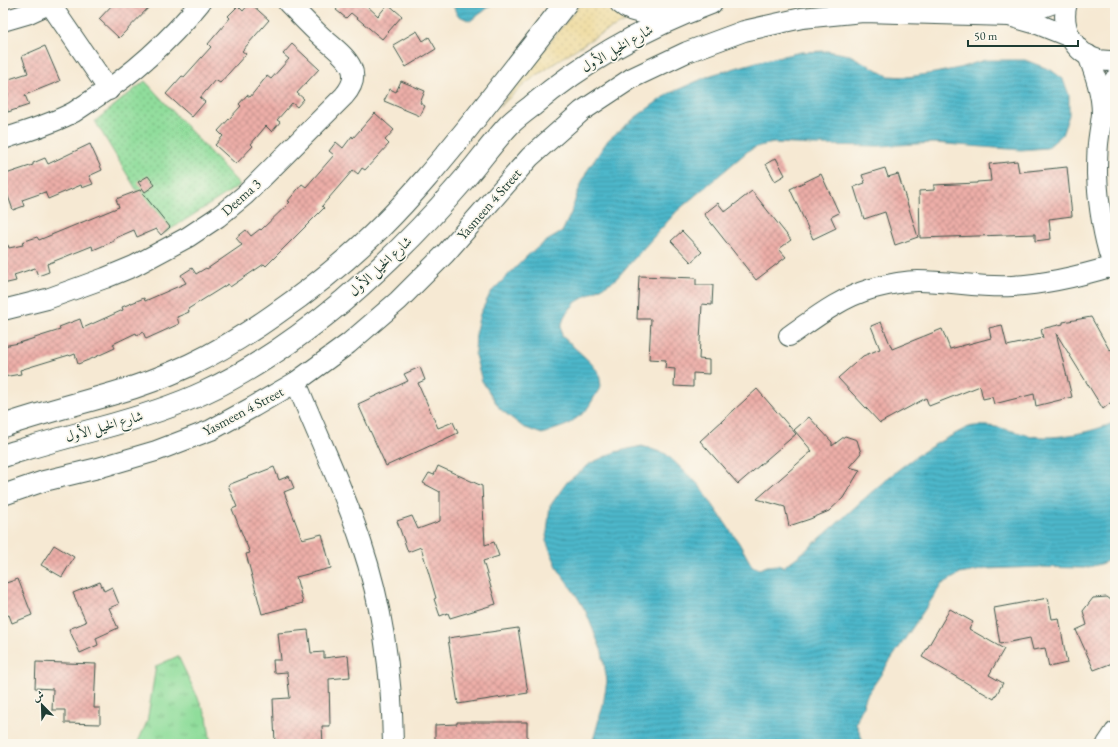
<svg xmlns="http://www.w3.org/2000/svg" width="1118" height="747" viewBox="0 0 1118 747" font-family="'EB Garamond',Amiri,serif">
<defs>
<pattern id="grass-tufts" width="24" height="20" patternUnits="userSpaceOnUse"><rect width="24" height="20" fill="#90dd9b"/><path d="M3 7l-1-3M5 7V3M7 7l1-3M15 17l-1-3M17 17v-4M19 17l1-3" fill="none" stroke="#75b47f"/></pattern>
<pattern id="sand-dots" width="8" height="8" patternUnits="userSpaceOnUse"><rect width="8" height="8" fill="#eeda9e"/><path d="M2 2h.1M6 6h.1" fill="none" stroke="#ccbc89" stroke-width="1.8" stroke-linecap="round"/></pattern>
<pattern id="park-dots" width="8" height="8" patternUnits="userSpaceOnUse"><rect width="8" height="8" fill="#90dd9b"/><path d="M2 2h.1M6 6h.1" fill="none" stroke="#75b47f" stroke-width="1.8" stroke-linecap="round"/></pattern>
<pattern id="water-rules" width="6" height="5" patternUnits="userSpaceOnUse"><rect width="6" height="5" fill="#4db7ca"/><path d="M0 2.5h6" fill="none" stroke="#3f96a5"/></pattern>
<pattern id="building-cross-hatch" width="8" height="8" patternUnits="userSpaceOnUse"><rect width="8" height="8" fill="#edaea8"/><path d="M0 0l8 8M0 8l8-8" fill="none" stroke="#bf8f8a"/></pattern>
</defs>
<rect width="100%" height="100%" fill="#fbf7ec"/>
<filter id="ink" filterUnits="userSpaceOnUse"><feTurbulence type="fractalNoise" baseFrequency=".025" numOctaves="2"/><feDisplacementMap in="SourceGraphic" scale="8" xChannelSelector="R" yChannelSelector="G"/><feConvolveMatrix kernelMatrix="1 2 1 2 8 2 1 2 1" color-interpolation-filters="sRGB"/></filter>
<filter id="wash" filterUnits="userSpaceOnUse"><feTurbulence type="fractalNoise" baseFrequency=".012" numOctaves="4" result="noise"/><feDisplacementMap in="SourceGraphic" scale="16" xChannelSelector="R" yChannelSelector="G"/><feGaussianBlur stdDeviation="0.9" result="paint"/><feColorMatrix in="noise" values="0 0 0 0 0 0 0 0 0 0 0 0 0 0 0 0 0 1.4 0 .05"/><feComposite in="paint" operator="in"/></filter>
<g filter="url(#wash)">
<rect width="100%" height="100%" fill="#f6e9d3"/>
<path fill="url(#grass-tufts)" stroke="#588d68" d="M178,656L207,717L211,744H137L147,722L156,666Z"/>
<path fill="url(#sand-dots)" stroke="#868c69" d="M581,3H607L616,13L627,21L598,35L568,54L526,83L499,107Z"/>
<path fill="url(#park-dots)" stroke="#588d68" d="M145,81L240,185L163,234L95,121Z"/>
<g fill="url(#water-rules)" stroke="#367a7f">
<path d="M452,3H493L484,11L470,21L457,15Z"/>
<path d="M827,51L850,55L888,76L907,77L935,73L959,68L985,60H1025L1051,70L1063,79L1069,95V115L1062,135L1047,148L1021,150L934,143L880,146L814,145L774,143L759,146L748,151L677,211L615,280L576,302L565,315L561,327L562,336L590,362L599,373L601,386L589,406L585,412L567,425L542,434L523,427L500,409L482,381L475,355L476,330L480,314L491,292L528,255L545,242L562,232L571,213L577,194L587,171L608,140L636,117L668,94L711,75L760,61L801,52Z"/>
<path d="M1115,422V557L1101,564L1084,568L1038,567L986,569L960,574L942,584L867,695L856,723L864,744H592L603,705L607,681L602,652L586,612L578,598L558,569L546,541L550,506L567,482L591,463L615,452L642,446L666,454L699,485L739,543L752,566L760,569L767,566L778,565L783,567C842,527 887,466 953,435C959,432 968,426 975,426C995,424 1013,432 1032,436C1054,440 1094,432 1115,422Z"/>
</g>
<g id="blocks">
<g fill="url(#building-cross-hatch)">
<path d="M114,3H153L119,38L99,19Z"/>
<path d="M250,3L269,20L242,51L246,54L220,83L215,80L200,98L205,102L192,117L166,94L182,76L184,77L211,47L208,44L230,18L228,16L238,6L243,11Z"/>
<path d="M340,3H364L378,16L388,4L402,16L382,39L351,13L346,18L336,10L341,4Z"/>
<path d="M417,31L423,41L429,37L436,49L406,67L393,45Z"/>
<path d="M292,44L319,69L297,93L304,99L297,107L292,103L277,120L280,122L272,132L266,126L251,144L253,146L236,164L215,145L223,136L218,131L241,106L239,104L247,95L250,97L267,76L271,79L289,59L283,54Z"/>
<path d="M45,46L60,81L25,95L29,105L8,112L3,97L8,95L3,81L28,73L22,56Z"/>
<path d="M401,81L425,91L420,103L425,106L420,116L384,101L390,89L396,92Z"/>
<path d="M375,113L394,130L385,140L389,144L365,170L362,168L358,174L353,170L322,206L324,208L266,266L264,264L230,287L228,284L188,309L189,312L177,317L179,324L146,339L143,332L137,335L136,333L113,344L115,348L91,359L78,364L75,354L70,356L69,355L20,370L21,374L3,377V346L19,343L60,330L59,327L80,319L83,328L123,310L122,307L144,298L145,301L186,283L181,275L192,268L196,274L206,268L207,269L242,245L236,238L246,230L251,236L260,229L261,230L290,202L288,201L302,184L306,187L334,155L329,151L336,142L343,148L352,136L353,138Z"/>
<path d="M90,144L102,170L89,176L93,184L82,188L81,185L48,199L45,192L22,200L24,206L13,210L3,182V175L33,165V163L45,158L48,164Z"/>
<path d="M776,158L785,175L775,181L766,164Z"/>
<path d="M1017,161L1019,172L1067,167L1072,216L1049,219L1051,239L1035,241V234L920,238L919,191L934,190V185L977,183V182L991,181L989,164Z"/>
<path d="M885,168L888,177L898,174L918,237L895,245L885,212L864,219L854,187L865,183L862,175Z"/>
<path d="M821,174L839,213L831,217L836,228L813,239L790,189Z"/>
<path d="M148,176L155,185L145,192L138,182Z"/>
<path d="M140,190L170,227L161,235L156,229L137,237L134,230L113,239L114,241L93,250L92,246L47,264L49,272L38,276L35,268L14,275L16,281L3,284V246L8,245L9,248L23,245L22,242L37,237L39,240L119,207L116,199Z"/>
<path d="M752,191L791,240L779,249L786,257L756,280L704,214L718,203L725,212Z"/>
<path d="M682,231L702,252L691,262L671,241Z"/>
<path d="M639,276L696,278V285H713L712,305L702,304L699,359L709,360V374L693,373V387L674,386L675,369L665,368L666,360L649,359L651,319H637Z"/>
<path d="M1091,317L1109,349L1115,351V399L1103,409L1056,333L1072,397L1036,406L1034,394L994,404L992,397L983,399L980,386L929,406L926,398L880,423L838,378L863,356L880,349L871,326L881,322L892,349L942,329L950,349L991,338L989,328L1002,325L1007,346L1043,338L1041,329L1063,324V322Z"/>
<path d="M420,367L425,380L418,383L438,428L453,422L458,433L386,466L358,404L408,381L404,374Z"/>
<path d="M757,389L796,434L738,484L700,441Z"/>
<path d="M809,417L832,442V446L845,436L857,440L861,453L849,467L860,470L843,498L829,511L810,519L789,526L785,507L757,499L812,451L794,430Z"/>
<path d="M438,466L482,486L485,545L494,542L499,556L483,561L496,604L450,618L448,613L440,616L434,599L436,598L421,547L408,552L397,521L412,516L418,529L440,521V492L423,483L429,473L434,475Z"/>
<path d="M274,467L279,480L289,476L294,488L284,492L302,539L322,534L331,568L296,577L303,603L262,614L246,554L250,553L232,509L237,507L228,485Z"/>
<path d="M54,545L74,557L62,577L41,565Z"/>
<path d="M18,579L32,615L12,623L9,615L3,617V584Z"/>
<path d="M100,582L104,591L112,587L119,604L109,608L118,628L96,638L98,645L80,653L69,629L86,622L73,593Z"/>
<path d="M1107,597L1115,603V662L1094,670L1076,630L1087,625L1083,611L1093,598Z"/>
<path d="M1048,598L1052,619L1059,618L1067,663L1049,667L1045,648L1033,650L1030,638L1000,644L994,608Z"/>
<path d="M950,609L973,622L969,629L1004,649L989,675L1003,683L994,699L922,657Z"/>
<path d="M518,628L528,693L458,704L448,638Z"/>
<path d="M308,630L311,653L324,652V658L348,655L350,677L329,679L330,726H322L323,744H275L273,699L290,698L287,672L274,673L273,660H281L278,633Z"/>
<path d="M36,662L96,664L94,708H100V724L65,723V710H52L53,689L35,688Z"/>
<path d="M457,722H527V744H457V740L435,741V725L457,724Z"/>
</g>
</g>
</g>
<g filter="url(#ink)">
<use href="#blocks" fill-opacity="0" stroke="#3f574c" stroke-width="1"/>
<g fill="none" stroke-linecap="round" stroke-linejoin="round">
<g stroke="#3f574c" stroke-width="22">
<g id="minor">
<path d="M1067,3C1060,27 1074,54 1099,60C1104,61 1110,61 1115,61"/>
<path d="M50,4L109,90"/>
<path d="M1011,16L1040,8L1054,3"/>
<path d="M3,21L27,14L51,3"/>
<path d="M1088,55C1095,74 1102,93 1102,114C1101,124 1099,134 1098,144C1097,154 1097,164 1097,174C1098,203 1104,244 1115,270"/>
<path d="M1103,110L1108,96L1115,79"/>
<path d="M3,139C27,131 52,124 74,112C80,108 86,104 92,100C133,74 170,40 200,3"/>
<path d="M3,310L47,299L105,278L134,266L188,237L218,217L245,195L344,96C368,69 340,54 321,36C310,26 299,14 288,3"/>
<path d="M789,336C815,318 840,298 871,289C886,285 902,281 918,281C950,281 981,288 1012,286C1047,284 1080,276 1113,266"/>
<path d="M296,382C317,435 343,487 361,542C383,607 392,675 393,744"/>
<path d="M3,495L44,481L98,468L156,451L211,430L253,407L296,382L348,344L398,301L445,254L530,157L582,111L632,78L687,52L744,31L802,18L863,12L1009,16L1040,25L1070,37"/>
<path d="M1107,744L1115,732"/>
</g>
</g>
<g stroke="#3f574c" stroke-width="24">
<g id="major">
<path d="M621,3C637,17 658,12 677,9"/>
<path d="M3,426C40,413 78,404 115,393C140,386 166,376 190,365C219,351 247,334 274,315C313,288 350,258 383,225C413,195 440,162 467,129C500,87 533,45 566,3"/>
<path d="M3,456L15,452C42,444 70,436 97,429C134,419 171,408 205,392C253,370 303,334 343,301C385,265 424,226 460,184C477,165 492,143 509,125C516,118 524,112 532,106C585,61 646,27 711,3"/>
</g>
</g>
<use href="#minor" stroke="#fff" stroke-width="20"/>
<use href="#major" stroke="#fff" stroke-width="22"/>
</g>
</g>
<g text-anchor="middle" stroke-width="3.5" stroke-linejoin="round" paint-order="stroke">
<g font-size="14" fill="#1f3d34" stroke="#fbf7ec">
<text transform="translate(617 48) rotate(-30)" y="5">شارع الخيل الأول</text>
<text transform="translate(241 197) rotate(-42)" y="5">Deema 3</text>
<text transform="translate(489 204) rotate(-49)" y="5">Yasmeen 4 Street</text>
<text transform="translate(380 266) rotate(-43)" y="5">شارع الخيل الأول</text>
<text transform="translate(243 411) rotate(-28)" y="5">Yasmeen 4 Street</text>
<text transform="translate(104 426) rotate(-16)" y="5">شارع الخيل الأول</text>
</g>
</g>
<rect width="1118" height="747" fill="none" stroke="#fbf7ec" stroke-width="16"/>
<g transform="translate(42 705) rotate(337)" stroke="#fbf7ec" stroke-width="3" paint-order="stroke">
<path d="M0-3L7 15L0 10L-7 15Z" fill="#1f3d34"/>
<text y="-6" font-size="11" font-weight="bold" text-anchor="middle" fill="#1f3d34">ش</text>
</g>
<path d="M968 40v6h110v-6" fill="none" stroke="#1f3d34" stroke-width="2"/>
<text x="974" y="40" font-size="12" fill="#1f3d34" stroke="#fbf7ec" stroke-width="3" paint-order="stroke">50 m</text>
</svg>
